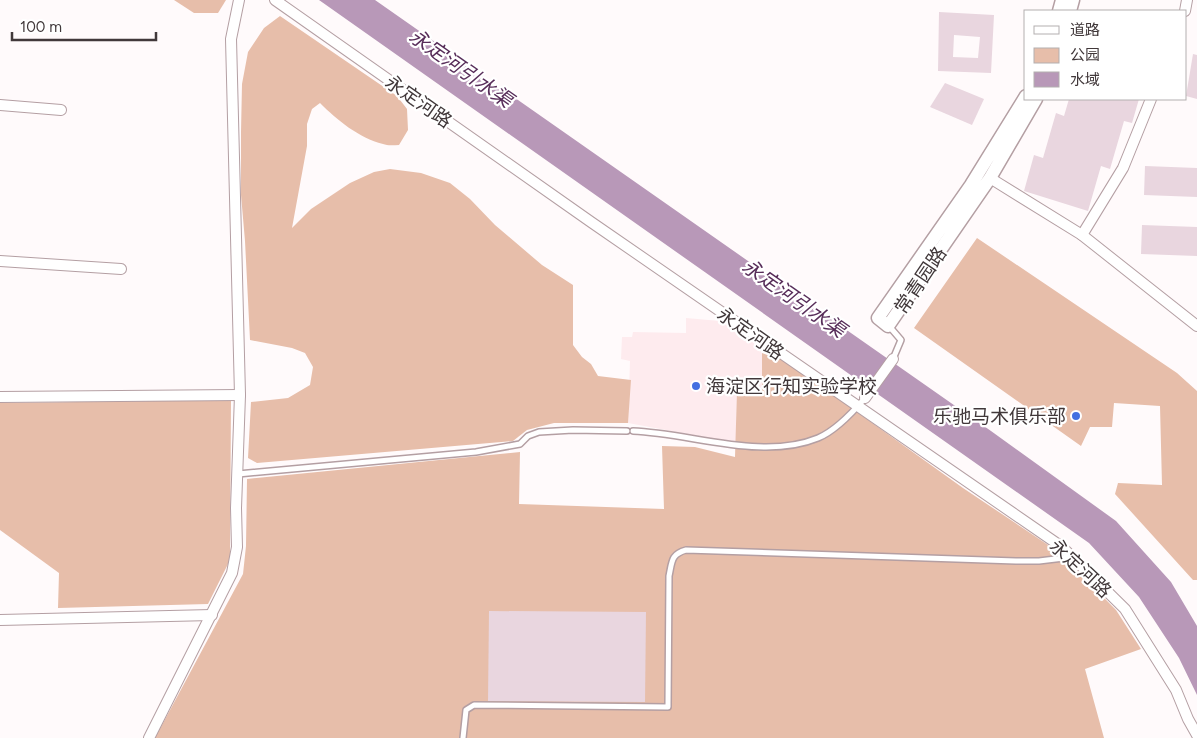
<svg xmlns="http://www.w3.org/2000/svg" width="1197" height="738" viewBox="0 0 1197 738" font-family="Figtree,'Noto Sans SC',sans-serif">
<rect width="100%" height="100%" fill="#fffafb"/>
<path fill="#feebee" d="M686,318L731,322L762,344V392L737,391L736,443L628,423L630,361L621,359L622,337H632L633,332L686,333Z"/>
<g fill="#e7beaa">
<path d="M174,0H226L218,13H194Z"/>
<path d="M280,16L397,96L407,109L408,130L399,145C394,145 388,146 383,144C359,138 337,120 320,103L312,109L307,124V146L292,228L311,209L350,183L374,172L390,169L421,173L450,183L470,199L495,225L542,265L573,285V345L582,357L591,364L598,376L631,380L628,423H554L527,430L513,441L257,463L248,458L251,402L288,398L310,385L313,367L305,353L292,348L250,340L245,241L241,195V132L242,84L248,52L264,28Z"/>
<path d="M977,238L1177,373L1197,391V580H1193L1115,494L1118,483L1162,485L1160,406L1114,403L1112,427H1090L1081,446L914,328Z"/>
<path d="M762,344L963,488L1060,553L1116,610L1141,649L1085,669L1104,738H155L243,574L246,546L247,479L520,452L519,504L664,509L662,446L695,447L735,457L737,391L762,392Z"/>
<path d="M231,400L230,560L208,604L58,608L59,573L0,530V403Z"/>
</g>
<path fill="#b898b8" d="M319,0H375L991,431L1116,521L1171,582L1197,626V695L1179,658L1139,597L1089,543Z"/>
<g fill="#e9d6df" fill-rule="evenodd">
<path d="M939,12L994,15L991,73L938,71ZM954,35L980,37L978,58L953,57Z"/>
<path d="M1193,54L1197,55V99L1186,96Z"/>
<path d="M945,83L984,99L972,125L930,107Z"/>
<path d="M1069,99H1139L1132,123L1124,121L1110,169L1101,166L1088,211L1024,191L1034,155L1043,158L1056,113L1064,116Z"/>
<path d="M1145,166L1197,168V197L1144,195Z"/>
<path d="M1142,225L1197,227V256L1141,254Z"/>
<path d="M489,611L646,612L645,702L488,701Z"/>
</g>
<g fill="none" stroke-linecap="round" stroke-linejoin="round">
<g stroke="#b49fa3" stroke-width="8">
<g id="service">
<path d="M889,326L901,340L893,359"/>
<path d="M633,431C691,433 762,461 818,438C835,431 853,412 865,398"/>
<path d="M238,474L476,452L520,444L528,436L539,432L573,430L627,431"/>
<path d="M463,738L466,710L474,705L668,707L669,576C672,562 671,554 686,550L1016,561H1039L1072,557"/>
</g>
</g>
<g stroke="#b49fa3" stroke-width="12">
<g id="minor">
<path d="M275,0L591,222L1062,547L1125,609L1176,690L1188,719L1197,735"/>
<path d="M1185,11L1187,0"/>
<path d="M0,105L61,110"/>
<path d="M990,178L1082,235L1197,326"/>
<path d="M1082,235L1123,168L1151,99"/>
<path d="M0,261L121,269"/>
<path d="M0,397L240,395"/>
<path d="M865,398L893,359"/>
<path d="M0,620L212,615"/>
<path d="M149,738L232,573L237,547L236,508L240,395L231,39L239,0"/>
</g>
</g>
<g stroke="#b49fa3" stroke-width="15">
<g id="tertiary">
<path d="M1059,11L1062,0"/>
<path d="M1070,11L1073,0"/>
<path d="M1026,96L971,185L878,318L888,326L990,178L1036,99"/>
</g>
</g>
<use href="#service" stroke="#fff" stroke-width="5"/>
<use href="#minor" stroke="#fff" stroke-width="10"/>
<use href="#tertiary" stroke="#fff" stroke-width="12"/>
</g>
<g fill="#436fe1" stroke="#fff" stroke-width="2">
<circle cx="696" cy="386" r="5"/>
<circle cx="1076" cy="416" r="5"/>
</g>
<g text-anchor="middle" stroke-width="4.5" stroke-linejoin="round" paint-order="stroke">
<g font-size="19" fill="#41383a" stroke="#fff">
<text transform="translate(419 101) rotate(35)" y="7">永定河路</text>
<text transform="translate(920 280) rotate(-56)" y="7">常青园路</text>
<text transform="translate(751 333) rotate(35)" y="7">永定河路</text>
<text transform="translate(1081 568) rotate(43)" y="7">永定河路</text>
</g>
<g font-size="19" fill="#41383a" stroke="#fff" text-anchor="start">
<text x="706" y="393">海淀区行知实验学校</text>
<text x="1066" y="423" text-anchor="end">乐驰马术俱乐部</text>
</g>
<g font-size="20" font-style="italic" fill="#582e5a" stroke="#fff">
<text transform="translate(461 68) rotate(35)" y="7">永定河引水渠</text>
<text transform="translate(794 298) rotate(35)" y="7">永定河引水渠</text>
</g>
</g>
<rect x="1024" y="10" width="162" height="90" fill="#ffffff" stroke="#b3afb0"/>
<rect x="1034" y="26" width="25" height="8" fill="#ffffff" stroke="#b3afb0"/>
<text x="1070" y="35" font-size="15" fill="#41383a">道路</text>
<rect x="1034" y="48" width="25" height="15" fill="#e7beaa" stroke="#b3afb0"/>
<text x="1070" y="60" font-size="15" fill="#41383a">公园</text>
<rect x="1034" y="72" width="25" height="15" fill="#b898b8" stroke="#b3afb0"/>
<text x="1070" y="85" font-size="15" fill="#41383a">水域</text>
<path d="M12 32v8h144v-8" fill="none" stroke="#41383a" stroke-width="2.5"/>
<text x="20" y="32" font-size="15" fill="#41383a" stroke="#ffffff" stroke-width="4" paint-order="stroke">100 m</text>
</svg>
